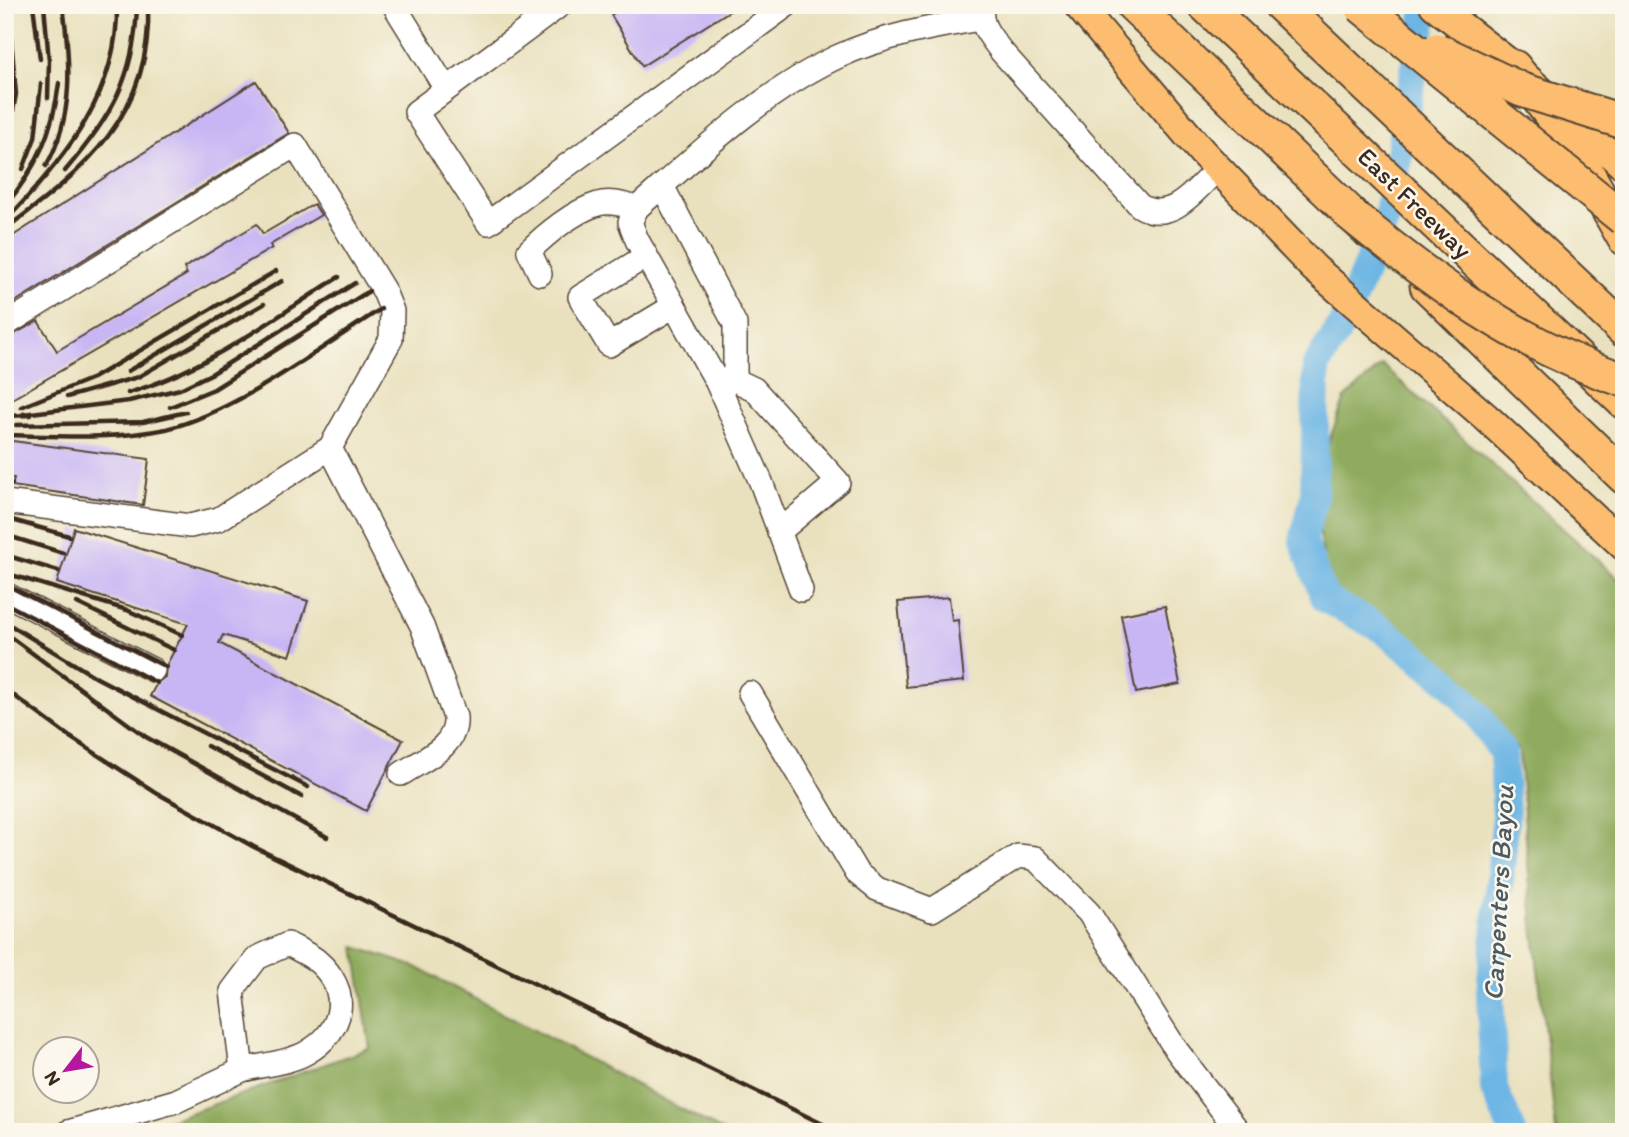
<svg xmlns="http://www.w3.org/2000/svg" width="1629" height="1137" viewBox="0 0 1629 1137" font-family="Itim,sans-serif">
<rect width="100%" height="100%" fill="#fbf7ec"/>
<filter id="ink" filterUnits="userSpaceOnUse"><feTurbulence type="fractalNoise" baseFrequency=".0143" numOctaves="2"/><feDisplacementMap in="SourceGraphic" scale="14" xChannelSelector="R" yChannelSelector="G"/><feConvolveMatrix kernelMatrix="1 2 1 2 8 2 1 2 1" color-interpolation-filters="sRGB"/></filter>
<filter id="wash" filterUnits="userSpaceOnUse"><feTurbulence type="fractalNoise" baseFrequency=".00686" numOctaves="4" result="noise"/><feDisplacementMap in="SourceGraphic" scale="28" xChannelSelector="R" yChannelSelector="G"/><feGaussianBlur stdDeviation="1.57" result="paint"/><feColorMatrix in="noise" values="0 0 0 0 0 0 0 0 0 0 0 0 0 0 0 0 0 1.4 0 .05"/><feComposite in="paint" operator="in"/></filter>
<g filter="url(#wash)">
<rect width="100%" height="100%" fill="#e9e1be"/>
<g fill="#90ab5e" stroke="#666a3e" stroke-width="2">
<path d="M1382,365L1624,584V1132H1556L1533,925L1519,751L1396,630L1328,591L1313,483L1345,398Z"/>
<path d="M355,947L416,967L724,1132H137L370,1048Z"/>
</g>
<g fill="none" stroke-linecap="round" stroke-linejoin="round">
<path stroke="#6cb5e4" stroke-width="28" d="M1426,5L1388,214L1344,321L1316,366L1314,497L1303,541L1325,599L1380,628L1449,682L1478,715L1503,753L1506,814L1490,992L1494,1089L1513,1132"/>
</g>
<g id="blocks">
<g fill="#c8b6f4">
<path d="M627,5H739L642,66L611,15Z"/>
<path d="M256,81L289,133L5,308V241Z"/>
<path d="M314,204L321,215L270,245L272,248L5,403V381L11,378L5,368V339L38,321L57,351L187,274L184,268L257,224L263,234Z"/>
<path d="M5,440L149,459L143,505L12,486L14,478L5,477Z"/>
<path d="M74,528L308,601L290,656L223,635L219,643L403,740L366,811L150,696L157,683L165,677L166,666L188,624L57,583Z"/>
<path d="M949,597L952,621L958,620L964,681L906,687L898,602Z"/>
<path d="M1165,606L1180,684L1136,693L1121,615Z"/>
</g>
</g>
</g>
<g filter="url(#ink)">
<use href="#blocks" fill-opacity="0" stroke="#554536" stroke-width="2"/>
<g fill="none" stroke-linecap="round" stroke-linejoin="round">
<g stroke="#554536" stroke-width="26">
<g id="minor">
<path d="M394,5L446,89"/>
<path d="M560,5L416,112L488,223L787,5"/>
<path d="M983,5C977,23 991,37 1001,51L1140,206C1172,225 1197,188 1218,168"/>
<path d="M662,186L735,324V380"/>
<path d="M646,256L580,297L609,345L674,306"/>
<path d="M540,274L529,251C546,234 574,211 598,204C610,200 625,205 637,208"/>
<path d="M5,325L295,145L384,291L392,311L391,339L330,448L219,519L190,526L5,502"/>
<path d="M716,380H735L754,389L838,482L779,532"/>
<path d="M330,448L422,626L455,717C458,747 422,760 401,774"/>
<path d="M801,590L761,482L716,380L637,240L630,222L637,208C697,155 764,91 837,57C882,36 932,27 981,19"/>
<path d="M5,594L153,670"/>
<path d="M750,693L857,873L877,889L932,910L1018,856L1035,858L1089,913L1177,1051L1239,1132"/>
<path d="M288,944C297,949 308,954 316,960C352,990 345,1031 306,1053C288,1063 261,1065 242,1070L232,991L257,958Z"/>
<path d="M68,1132L176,1101L242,1070"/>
</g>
</g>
<g stroke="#554536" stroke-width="32">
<g id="major">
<path d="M1078,5L1202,152L1314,268L1488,419L1624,546"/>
<path d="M1434,5L1514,67L1624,166"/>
</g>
</g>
<g stroke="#554536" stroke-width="37">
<g id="highway">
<path d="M1133,5L1370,232"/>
<path d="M1205,5L1624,402"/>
<path d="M1281,5L1624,330"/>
<path d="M1514,67L1564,132L1624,238"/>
<path d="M1427,286L1624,477"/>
</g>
</g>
<use href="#minor" stroke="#fff" stroke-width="23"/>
<use href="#major" stroke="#fcbd6f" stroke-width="28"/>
<use href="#highway" stroke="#fcbd6f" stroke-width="33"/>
<g stroke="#3b2a1e" stroke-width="4.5">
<path d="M33,5L40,59"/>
<path d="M44,5L49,61L48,98"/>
<path d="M5,87L7,112"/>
<path d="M5,155L16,94L8,5"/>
<path d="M46,166C75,116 70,60 63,5"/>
<path d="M23,169L35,138L41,84"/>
<path d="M65,171C111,117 135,78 137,5"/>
<path d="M5,206C36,169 53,132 59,83"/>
<path d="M10,216C66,157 119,92 117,5"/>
<path d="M5,229C85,170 153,114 148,5"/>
<path d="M128,371L282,281"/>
<path d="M128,393C206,370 272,319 339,277"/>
<path d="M67,397L138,377L264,304"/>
<path d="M21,407L93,378L276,271"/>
<path d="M170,407L214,389L369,291"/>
<path d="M23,414L129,401L180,389L213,373L355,283"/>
<path d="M5,416L31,415"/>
<path d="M16,425L143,422L186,412"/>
<path d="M5,435C58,436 114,440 166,429C237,412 318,349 381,309"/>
<path d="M5,483L12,484"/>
<path d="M5,518L69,536"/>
<path d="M5,535L63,553"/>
<path d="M5,555L58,571"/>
<path d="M5,573L127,610L182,635"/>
<path d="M5,584L166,667"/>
<path d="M5,603L157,683"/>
<path d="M77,603L174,650"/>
<path d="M5,622L97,678L308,787"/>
<path d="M5,633L146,737L327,837"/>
<path d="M5,689L70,737L155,792L254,847L839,1132"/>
<path d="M207,746L302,797"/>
</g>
<g stroke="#554536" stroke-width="37" stroke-linecap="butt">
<g id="highway-bridge">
<path d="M1360,5L1624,219"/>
<path d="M1437,50L1522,90L1624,122"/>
<path d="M1349,213C1433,282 1519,346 1624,380"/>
</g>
</g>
<use href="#highway-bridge" stroke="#fcbd6f" stroke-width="33"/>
</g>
</g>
<g text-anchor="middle" stroke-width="5" stroke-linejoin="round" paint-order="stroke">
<g font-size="26" fill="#3b2a1e" stroke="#fbf7ec">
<text transform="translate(1415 203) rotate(44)" y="9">East Freeway</text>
</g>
<g font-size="28" font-style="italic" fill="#4c5b63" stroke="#fbf7ec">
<text transform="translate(1498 893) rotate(-87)" y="10">Carpenters Bayou</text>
</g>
</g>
<rect width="1629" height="1137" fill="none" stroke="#fbf7ec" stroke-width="28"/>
<g transform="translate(66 1070) rotate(239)"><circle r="33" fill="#fbf7ec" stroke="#aea59a" stroke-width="2"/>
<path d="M0-5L12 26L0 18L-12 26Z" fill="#b5179e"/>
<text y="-10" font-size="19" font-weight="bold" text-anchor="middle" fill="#3b2a1e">N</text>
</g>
</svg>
